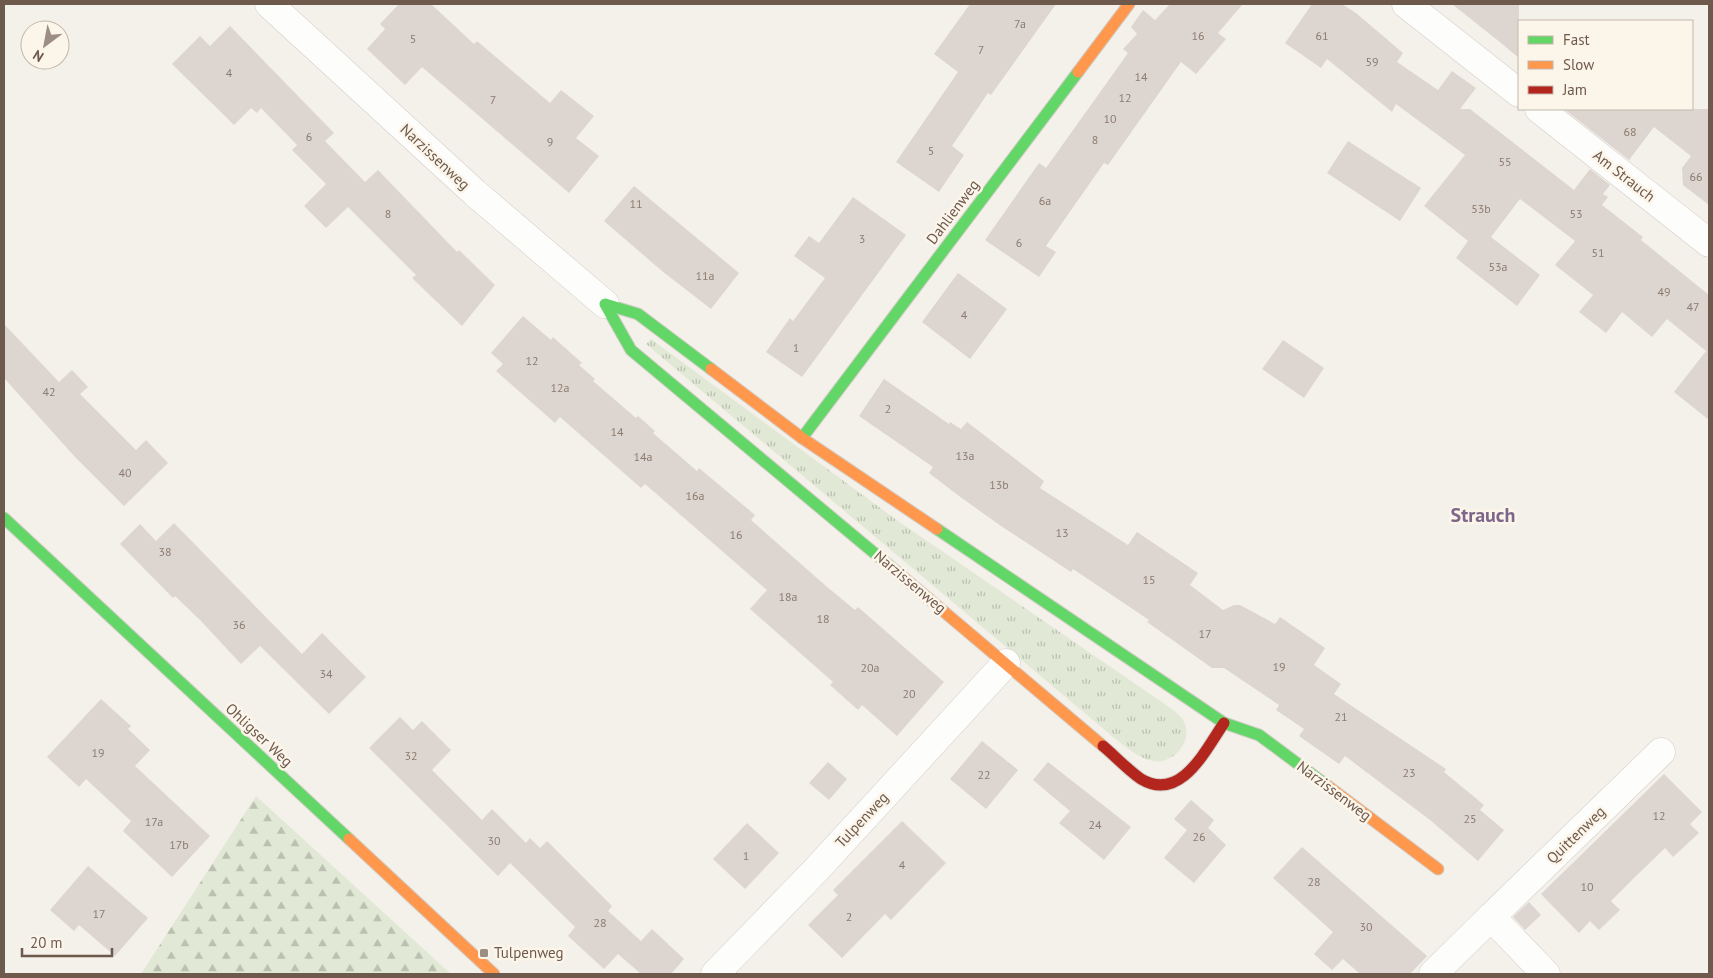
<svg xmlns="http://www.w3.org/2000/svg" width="1713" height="978" viewBox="0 0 1713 978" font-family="'PT Sans',sans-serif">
<defs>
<pattern id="grass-tufts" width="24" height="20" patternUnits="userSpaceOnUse" patternTransform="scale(1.25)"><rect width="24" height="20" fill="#e1e9d6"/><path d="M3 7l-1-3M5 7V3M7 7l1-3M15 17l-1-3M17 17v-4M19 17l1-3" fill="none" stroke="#bbc0b0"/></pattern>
<pattern id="forest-firs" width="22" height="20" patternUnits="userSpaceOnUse" patternTransform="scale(1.25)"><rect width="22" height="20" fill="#e1e9d6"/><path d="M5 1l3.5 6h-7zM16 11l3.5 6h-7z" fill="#bbc0b0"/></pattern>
</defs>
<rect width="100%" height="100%" fill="#f4f0ea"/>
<path fill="url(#grass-tufts)" d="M651,339L898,521L1169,707C1173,710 1180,715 1183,720C1195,739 1174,765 1153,761C1138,758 1125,746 1113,737L646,344Z"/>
<path fill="url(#forest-firs)" d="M256,796L451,974H141Z"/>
<g fill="#ddd6d0">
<path d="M399,4H431L474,44L477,41L550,103L561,90L594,116L576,138L599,156L569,193L422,67L405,85L367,49L385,29L380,24Z"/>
<path d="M970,4H1056L991,95L988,93L952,146L964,155L939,192L896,162L958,72L934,54Z"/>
<path d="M1170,4H1243L1218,33L1226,39L1196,74L1181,62L1108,165L1104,163L1046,246L1056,252L1039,277L985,240L1039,163L1046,168L1128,53L1123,49L1137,34L1131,27L1143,10L1155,20Z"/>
<path d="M1312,4H1342L1356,13L1403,53L1397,62L1438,90L1452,71L1476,88L1460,109H1470L1574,190L1590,169L1610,185L1603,194L1608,197L1602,205L1643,237L1641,240L1709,295V420L1674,392L1706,351L1667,319L1652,337L1622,312L1606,333L1579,312L1593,295L1555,265L1575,241L1520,199L1491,237L1540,275L1517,306L1456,258L1468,241L1424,206L1465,155L1396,104L1392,112L1327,59L1321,68L1285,43Z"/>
<path d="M1452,4H1519V58L1501,43Z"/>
<path d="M230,26L334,133L325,141L365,182L378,170L457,252L459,250L495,285L462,326L412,278L416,275L348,207L326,228L304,206L326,184L292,150L297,145L261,108L257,113L251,108L234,125L172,64L200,36L210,46Z"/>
<path d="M1564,109H1709V205L1683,185L1682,168L1691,156L1654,127L1629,160Z"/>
<path d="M1348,141L1421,188L1400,221L1327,173Z"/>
<path d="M634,186L739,273L711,309L662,271L604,221Z"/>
<path d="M853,197L906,235L802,377L766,352L790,318L793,321L825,278L794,256L809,236L819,243Z"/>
<path d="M958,273L1007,309L970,359L922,322Z"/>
<path d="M523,316L551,340L553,337L582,363L579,365L595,379L593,381L636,418L638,416L655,431L653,433L697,471L699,468L755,515L751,520L826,586L855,610L858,607L944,682L897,736L862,705L858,710L830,685L833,682L750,609L767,590L645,484L641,488L560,417L555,423L496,371L503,364L491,353Z"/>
<path d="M4,324L59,382L72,370L88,387L80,394L136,450L146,440L168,463L124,506L75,457L4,378Z"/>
<path d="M1283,340L1324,368L1304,398L1262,369Z"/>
<path d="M884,379L949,424L950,422L961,429L967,422L1044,481L1040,488L1128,545L1137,532L1198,573L1190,585L1223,610L1234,605H1240L1275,624L1280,617L1325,648L1314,665L1341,684L1334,694L1446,769L1444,772L1484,805L1480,810L1504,830L1478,861L1430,820L1345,756L1339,764L1299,736L1304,729L1276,710L1279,705L1224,668H1212L1147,622L1149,620L1073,569L1071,572L1001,526L959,496L929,473L933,467L859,416Z"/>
<path d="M174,523L302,654L322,633L366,677L329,714L260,646L241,664L201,621L175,596L173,598L120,544L140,524L156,541Z"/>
<path d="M101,699L131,726L128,729L150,750L135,766L210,836L172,877L123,831L131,821L86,779L79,787L47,757Z"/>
<path d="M400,717L413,730L422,721L451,750L432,770L482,820L492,809L526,843L530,838L540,848L547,841L612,906L608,911L641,941L652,929L684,959L671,974H641L618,954L604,969L568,936L575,927L510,863L498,876L369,748Z"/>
<path d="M982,741L1018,770L986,809L950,779Z"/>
<path d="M828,762L847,779L829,800L809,783Z"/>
<path d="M1048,762L1131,827L1104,860L1059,823L1070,811L1033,780Z"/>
<path d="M1664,774L1702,812L1690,824L1699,833L1673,857L1665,848L1637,875L1611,901L1620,910L1599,930L1590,921L1579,933L1541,894Z"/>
<path d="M1191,800L1214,820L1208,828L1226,845L1194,883L1164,858L1187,830L1174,819Z"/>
<path d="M902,821L946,863L891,920L885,914L842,958L808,925L838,895L833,890Z"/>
<path d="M747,823L779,853L745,889L713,859Z"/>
<path d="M1302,847L1427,956L1410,974H1360L1343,959L1332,970L1314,954L1333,932L1273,878Z"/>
<path d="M88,866L148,918L115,956L79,925L74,931L50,910Z"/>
<path d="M1529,902L1541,915L1525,930L1513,917Z"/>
</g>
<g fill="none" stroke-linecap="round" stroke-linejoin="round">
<g stroke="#d3cdc8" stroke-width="29">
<g id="street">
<path d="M269,4L475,193L605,304"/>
<path d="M1406,4L1519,93"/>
<path d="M1539,109L1709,243"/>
<path d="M1491,917L1661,752"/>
<path d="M715,974L816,870L1006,663"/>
<path d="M1433,974L1491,917L1546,974"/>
</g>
</g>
<g stroke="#d3ccc6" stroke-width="13">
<g id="fast">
<path d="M711,369L638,314L605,304L631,350L897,572"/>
<path d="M802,438L1078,72"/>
<path d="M4,518L349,839"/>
<path d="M937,529L1224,723L1259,735L1325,784"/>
</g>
</g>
<g stroke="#d3ccc6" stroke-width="13">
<g id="slow">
<path d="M1078,72L1129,4"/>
<path d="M711,369L802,438L937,529"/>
<path d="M897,572L1103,746"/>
<path d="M1325,784L1438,869"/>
<path d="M349,839L494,974"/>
</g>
</g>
<g stroke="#d3ccc6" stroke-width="13">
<path id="jam" d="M1103,746C1115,756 1128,770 1141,779C1181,803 1206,749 1224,723"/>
</g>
<use href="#street" stroke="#fdfdfc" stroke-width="28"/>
<use href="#fast" stroke="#63d668" stroke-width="11"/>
<use href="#slow" stroke="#ff974d" stroke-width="11"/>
<use href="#jam" stroke="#b3261e" stroke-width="11"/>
</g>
<rect fill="#9d8e84" stroke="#fcf5ea" stroke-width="2" x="479" y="948" width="10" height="10" rx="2.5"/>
<g text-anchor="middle" stroke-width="5" stroke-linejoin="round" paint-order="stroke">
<g font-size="12" fill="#8c7b70">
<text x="1020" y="28">7a</text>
<text x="1198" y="40">16</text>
<text x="1322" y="40">61</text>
<text x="413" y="43">5</text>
<text x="981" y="54">7</text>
<text x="1372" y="66">59</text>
<text x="229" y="77">4</text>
<text x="1141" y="81">14</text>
<text x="1125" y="102">12</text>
<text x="493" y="104">7</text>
<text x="1110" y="123">10</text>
<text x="1630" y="136">68</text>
<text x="309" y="141">6</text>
<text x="1095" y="144">8</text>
<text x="550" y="146">9</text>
<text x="931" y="155">5</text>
<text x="1505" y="166">55</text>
<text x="1696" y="181">66</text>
<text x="1045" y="205">6a</text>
<text x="636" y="208">11</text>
<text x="1481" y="213">53b</text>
<text x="388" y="218">8</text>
<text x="1576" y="218">53</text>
<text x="862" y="243">3</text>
<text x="1019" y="247">6</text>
<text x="1598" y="257">51</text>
<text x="1498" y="271">53a</text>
<text x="705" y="280">11a</text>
<text x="1664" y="296">49</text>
<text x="1693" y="311">47</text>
<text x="964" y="319">4</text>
<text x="796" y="352">1</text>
<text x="532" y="365">12</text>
<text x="560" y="392">12a</text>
<text x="49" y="396">42</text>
<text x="888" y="413">2</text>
<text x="617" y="436">14</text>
<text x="965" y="460">13a</text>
<text x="643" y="461">14a</text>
<text x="125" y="477">40</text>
<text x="999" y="489">13b</text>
<text x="695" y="500">16a</text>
<text x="1062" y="537">13</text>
<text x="736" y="539">16</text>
<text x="165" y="556">38</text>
<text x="1149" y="584">15</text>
<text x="788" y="601">18a</text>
<text x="823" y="623">18</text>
<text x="239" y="629">36</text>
<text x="1205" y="638">17</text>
<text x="1279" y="671">19</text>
<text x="870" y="672">20a</text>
<text x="326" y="678">34</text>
<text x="909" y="698">20</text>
<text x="1341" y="721">21</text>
<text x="98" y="757">19</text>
<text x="411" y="760">32</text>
<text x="1409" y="777">23</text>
<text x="984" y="779">22</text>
<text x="1659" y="820">12</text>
<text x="1470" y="823">25</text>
<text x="154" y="826">17a</text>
<text x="1095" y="829">24</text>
<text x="1199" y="841">26</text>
<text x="494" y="845">30</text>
<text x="179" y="849">17b</text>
<text x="746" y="860">1</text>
<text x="902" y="869">4</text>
<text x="1314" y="886">28</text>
<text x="1587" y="891">10</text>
<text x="99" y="918">17</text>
<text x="849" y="921">2</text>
<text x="600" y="927">28</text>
<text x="1366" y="931">30</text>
</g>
<g font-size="15" fill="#6e594d" stroke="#fcf5ea">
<text transform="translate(435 157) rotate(43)" y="5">Narzissenweg</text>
<text transform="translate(1624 176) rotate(38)" y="5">Am Strauch</text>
<text transform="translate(953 212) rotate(-53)" y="5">Dahlienweg</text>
<text transform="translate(910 582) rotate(40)" y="5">Narzissenweg</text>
<text transform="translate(259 735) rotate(43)" y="5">Ohligser Weg</text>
<text transform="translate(1334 791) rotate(37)" y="5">Narzissenweg</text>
<text transform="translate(862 820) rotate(-47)" y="5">Tulpenweg</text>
<text transform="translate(1576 835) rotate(-44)" y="5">Quittenweg</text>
</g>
<g font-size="15" fill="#6e594d" stroke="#fcf5ea" text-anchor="start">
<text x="494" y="958">Tulpenweg</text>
</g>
<g font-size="20" font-weight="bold" fill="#7e668b" stroke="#fcf5ea">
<text x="1483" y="522">Strauch</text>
</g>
</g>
<rect width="1713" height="978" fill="none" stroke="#6e594d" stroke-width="10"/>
<rect x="1518" y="20" width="175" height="90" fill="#fcf5ea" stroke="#c3b7ab"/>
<rect x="1528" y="36" width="25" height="8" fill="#63d668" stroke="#c3b7ab"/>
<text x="1563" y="45" font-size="15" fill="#6e594d">Fast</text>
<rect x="1528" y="61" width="25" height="8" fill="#ff974d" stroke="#c3b7ab"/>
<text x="1563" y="70" font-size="15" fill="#6e594d">Slow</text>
<rect x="1528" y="86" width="25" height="8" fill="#b3261e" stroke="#c3b7ab"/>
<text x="1563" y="95" font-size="15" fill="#6e594d">Jam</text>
<g transform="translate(45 45) rotate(212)"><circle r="24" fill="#fcf5ea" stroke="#c3b7ab"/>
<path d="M0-4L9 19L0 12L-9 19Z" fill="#9d8e84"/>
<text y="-8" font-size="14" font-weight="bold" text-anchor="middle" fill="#6e594d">N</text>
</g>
<path d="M22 948v8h90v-8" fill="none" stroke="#6e594d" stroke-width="2.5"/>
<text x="30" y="948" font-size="15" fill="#6e594d" stroke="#fcf5ea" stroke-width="4" paint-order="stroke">20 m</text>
</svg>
